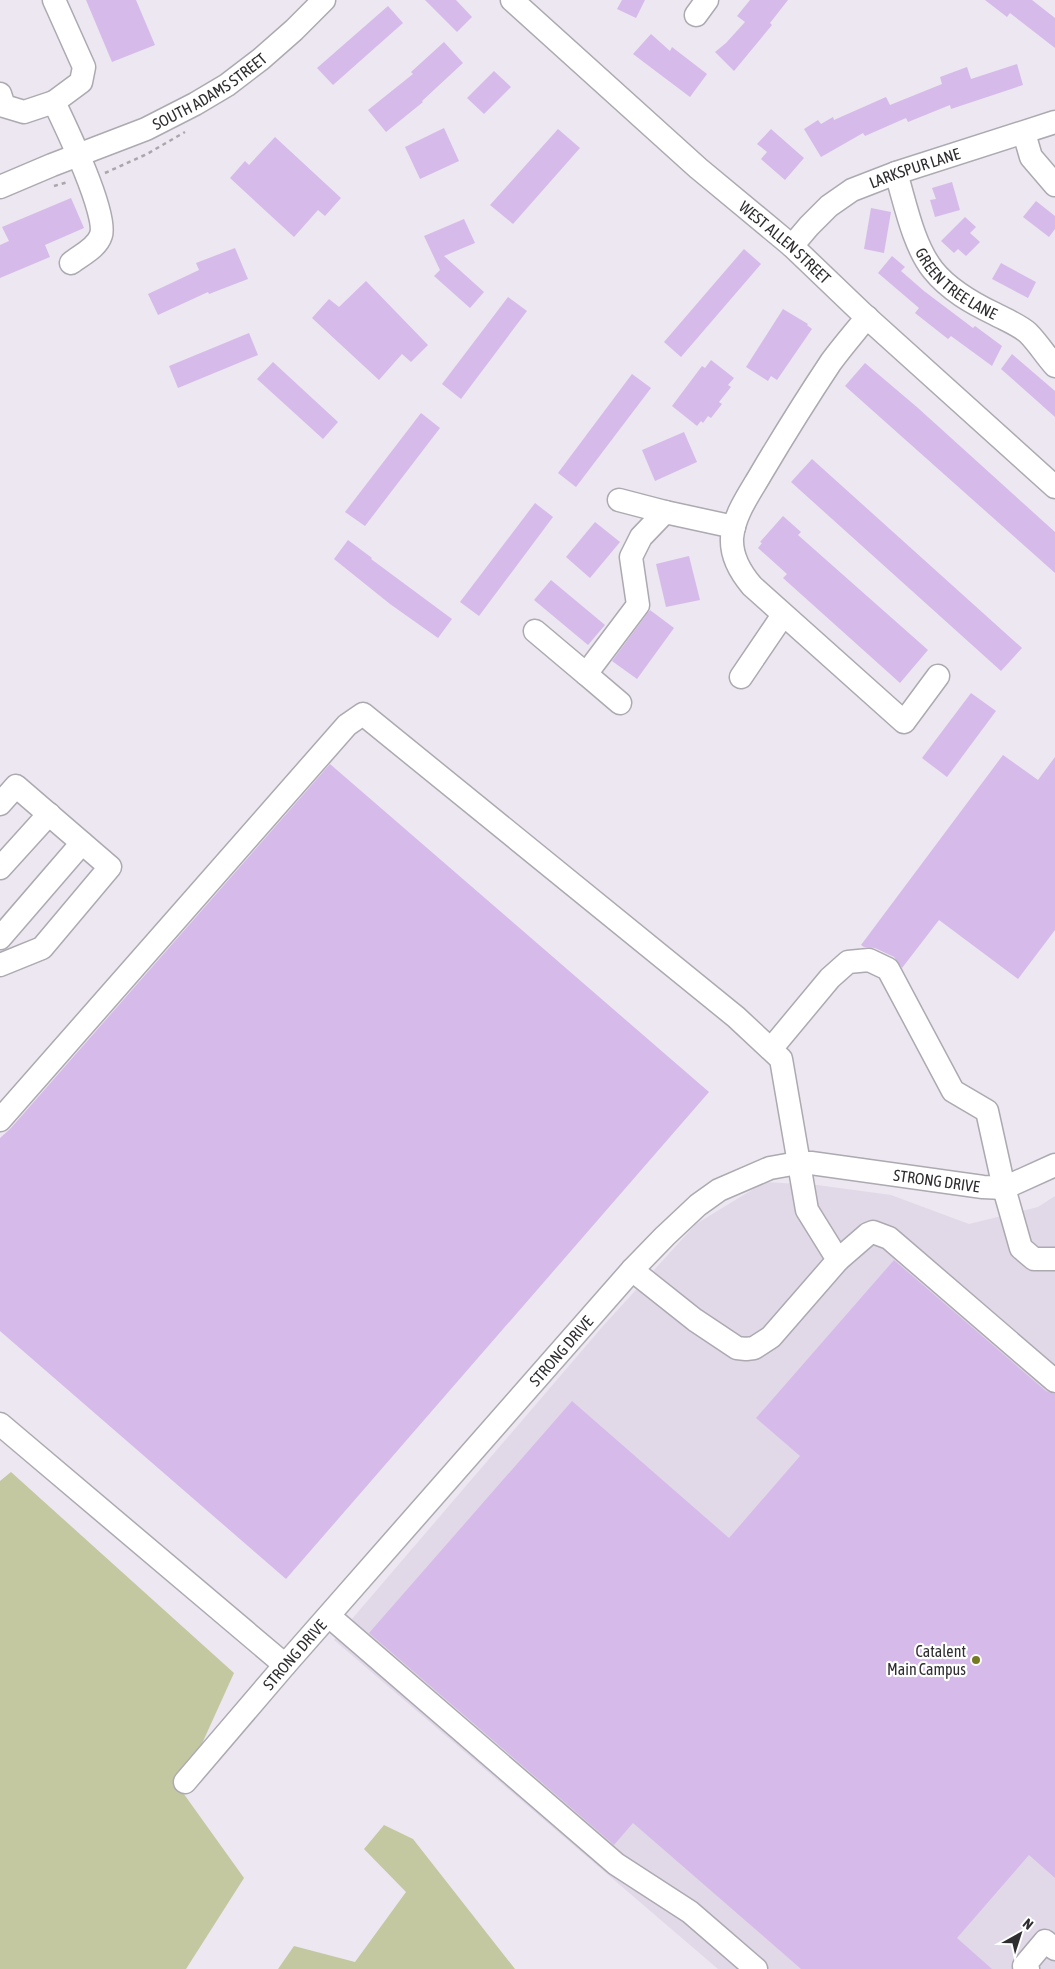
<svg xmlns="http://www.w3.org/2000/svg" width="1055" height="1969" viewBox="0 0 1055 1969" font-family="'Asap Condensed',sans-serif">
<rect width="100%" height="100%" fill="#ece7f0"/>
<path fill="#e1d9e8" d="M765,1182L817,1185L891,1195L969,1224L1038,1207L1055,1196V1969H718L334,1640L603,1326L696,1224Z"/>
<g fill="#c4c8a0">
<path d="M11,1472L234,1673L181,1790L244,1878L186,1969H0V1481Z"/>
<path d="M384,1825L413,1839L515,1969H278L294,1946L355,1962L406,1892L364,1849Z"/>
</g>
<g fill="#d6bbea">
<path d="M86,0H136L155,45L112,62Z"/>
<path d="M425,0H456L472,17L457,32Z"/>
<path d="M622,0H645L636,18L617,9Z"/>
<path d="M750,0H788L770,23L772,25L734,71L715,52L726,43L745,22L737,16Z"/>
<path d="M985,0H1032L1055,18V48L1010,13L1007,17Z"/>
<path d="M388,6L403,23L333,85L317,68Z"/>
<path d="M651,34L670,51L672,47L707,74L690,97L633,54Z"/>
<path d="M444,42L463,63L422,101L423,102L386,132L368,110L413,74L411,72Z"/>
<path d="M1017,64L1023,85L951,109L950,105L908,122L906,118L865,136L863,133L821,157L804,129L818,120L821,124L833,117L834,120L886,97L890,105L942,84L940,77L967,67L971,79Z"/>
<path d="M494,71L511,87L484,114L467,98Z"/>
<path d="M444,128L459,161L420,179L405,147Z"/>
<path d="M558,129L580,148L513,224L490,205Z"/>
<path d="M771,129L804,158L785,180L761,159L767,152L757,144Z"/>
<path d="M275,137L341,198L325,216L318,210L294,237L230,178L245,161L249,165Z"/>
<path d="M952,182L960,210L935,217L930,200L936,199L932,188Z"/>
<path d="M71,198L84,228L45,245L50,257L0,278V245L9,241L2,227Z"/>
<path d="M1036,201L1055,216V229L1049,237L1023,217Z"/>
<path d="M871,208L891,212L884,253L864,249Z"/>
<path d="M965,217L976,227L970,233L980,242L966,256L958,249L954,253L941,241Z"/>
<path d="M464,219L475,243L444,256L484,292L470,308L434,276L440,270L424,236Z"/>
<path d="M235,248L248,279L209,294L208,292L158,315L148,294L199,270L196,263Z"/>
<path d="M744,249L761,264L681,357L664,342Z"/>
<path d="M892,256L905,267L901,271L924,291L973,328L975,326L1002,346L992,366L951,336L948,339L915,313L919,308L878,273Z"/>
<path d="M1001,263L1036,282L1028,298L992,279Z"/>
<path d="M366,281L428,345L411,362L402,354L379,380L312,318L329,299L339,307Z"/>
<path d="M508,297L527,311L461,399L442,384Z"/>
<path d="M783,309L808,324L807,325L812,329L777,380L771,376L768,381L746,367Z"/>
<path d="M249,333L258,355L178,388L169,366Z"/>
<path d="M1012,354L1055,391V417L1001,369Z"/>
<path d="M711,360L734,378L728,385L731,387L719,402L722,404L711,418L708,416L703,423L701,421L697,426L672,406L702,366L705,368Z"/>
<path d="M273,362L338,422L323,439L257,379Z"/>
<path d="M865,363L918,408L1055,532V573L845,386Z"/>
<path d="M632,374L651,388L576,487L558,473Z"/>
<path d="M421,413L440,428L365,526L345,512Z"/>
<path d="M684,432L697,462L655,481L642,450Z"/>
<path d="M812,459L1022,648L1001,671L791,482Z"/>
<path d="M535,503L553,517L479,616L460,602Z"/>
<path d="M783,516L801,532L798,535L928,650L900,683L783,578L787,574L758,548L762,543L760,542Z"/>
<path d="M595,522L620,542L590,578L566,557Z"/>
<path d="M348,540L372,558L371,559L452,619L438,638L390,604L334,559Z"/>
<path d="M689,556L700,600L666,607L656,564Z"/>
<path d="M551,580L605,625L588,645L534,600Z"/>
<path d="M650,610L674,628L637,679L612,661Z"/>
<path d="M971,693L996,711L947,777L922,758Z"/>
<path d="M1003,755L1038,780L1055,757V930L1018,979L939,920L902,968L894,957L875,948L864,947L861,945Z"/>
<path d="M330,764L709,1092L286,1579L0,1331V1138L10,1129Z"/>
<path d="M894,1260L1046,1391L1055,1394V1878L1029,1855L957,1938L992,1969H801L633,1823L614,1845L369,1633L572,1401L729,1538L800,1456L756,1418Z"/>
</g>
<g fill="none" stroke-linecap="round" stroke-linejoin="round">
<g stroke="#ada9b1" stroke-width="25">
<g id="minor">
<path d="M54,0L84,67L81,82L54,102C65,125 108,214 101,235C97,248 81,255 71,263"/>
<path id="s1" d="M512,0L698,168L792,246L862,313L1055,487"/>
<path d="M696,15L707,0"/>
<path d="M0,94L4,106L24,112L54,102"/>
<path d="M1024,133L1031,157L1055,185"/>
<path id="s2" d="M896,173C905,202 913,245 933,270C949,290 972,303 995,314C1006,320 1019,325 1028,333C1038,343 1046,356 1055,366"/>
<path id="s3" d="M0,187L52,165L146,129L195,104L227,85L261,59L294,30L324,0"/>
<path id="s4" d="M792,246L809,226L829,206L852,190L896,173L1055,122"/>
<path d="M867,317C855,332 842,347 831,362C807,398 784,435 762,472C750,493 734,514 732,538C731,557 740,572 752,586L904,722L938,676"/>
<path d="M619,500L665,512"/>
<path d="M535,631L586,674"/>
<path d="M741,677L783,615"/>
<path d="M620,703L586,674L638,605L631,557L641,537L665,512L734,527"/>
<path d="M0,804L16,786L110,867L42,948L0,965"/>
<path d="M0,868L49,814"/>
<path d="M0,938L82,843"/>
<path d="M771,1049L830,978L848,962L869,960L888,969L953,1091L987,1111L1004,1188L1021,1248L1034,1259H1055"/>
<path d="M0,1120L347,725L363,714L736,1017L781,1059L807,1210L838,1260L771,1337L754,1348L746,1349L737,1348L695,1320L632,1270"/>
<path d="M838,1260L868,1234L873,1232L889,1238L1055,1381"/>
<path d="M0,1424L285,1665"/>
<path d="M329,1616L616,1864L690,1912L756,1969"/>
<path id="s5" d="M185,1782L285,1665L632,1270L665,1236L698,1205L719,1190L770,1168L798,1163H811L983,1187L1004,1188L1055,1165"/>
<path d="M1028,1969L1024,1966L1045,1941L1055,1949"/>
</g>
</g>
<g stroke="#aaa6ac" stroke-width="2.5" stroke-dasharray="4 4" stroke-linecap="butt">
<path d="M105,173L147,154L185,132"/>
<path d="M54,186L68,182"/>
</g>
<use href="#minor" stroke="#fff" stroke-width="22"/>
</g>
<circle fill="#757921" stroke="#fff" stroke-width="2" cx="976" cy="1660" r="5"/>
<g text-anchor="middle" stroke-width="4.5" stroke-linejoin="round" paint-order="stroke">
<g font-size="16" fill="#2f2d30" stroke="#fff">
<text dy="6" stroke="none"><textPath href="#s3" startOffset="231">SOUTH ADAMS STREET</textPath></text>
<text dy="6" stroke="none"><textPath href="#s4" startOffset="149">LARKSPUR LANE</textPath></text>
<text dy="6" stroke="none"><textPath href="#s1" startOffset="365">WEST ALLEN STREET</textPath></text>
<text dy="6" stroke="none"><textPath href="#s2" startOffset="131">GREEN TREE LANE</textPath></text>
<text dy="6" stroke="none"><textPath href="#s5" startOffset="1022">STRONG DRIVE</textPath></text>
<text dy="6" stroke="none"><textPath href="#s5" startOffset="572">STRONG DRIVE</textPath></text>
<text dy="6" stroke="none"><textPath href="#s5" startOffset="168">STRONG DRIVE</textPath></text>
</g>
<g font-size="16" fill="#2f2d30" stroke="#fff" text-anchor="end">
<text x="966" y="1657">Catalent<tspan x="966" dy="18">Main Campus</tspan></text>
</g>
</g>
<g transform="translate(1020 1934) rotate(39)" stroke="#ffffff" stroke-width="4" paint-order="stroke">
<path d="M0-4L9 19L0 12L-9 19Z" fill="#2f2d30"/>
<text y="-8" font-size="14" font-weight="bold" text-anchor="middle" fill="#2f2d30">N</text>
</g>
</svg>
